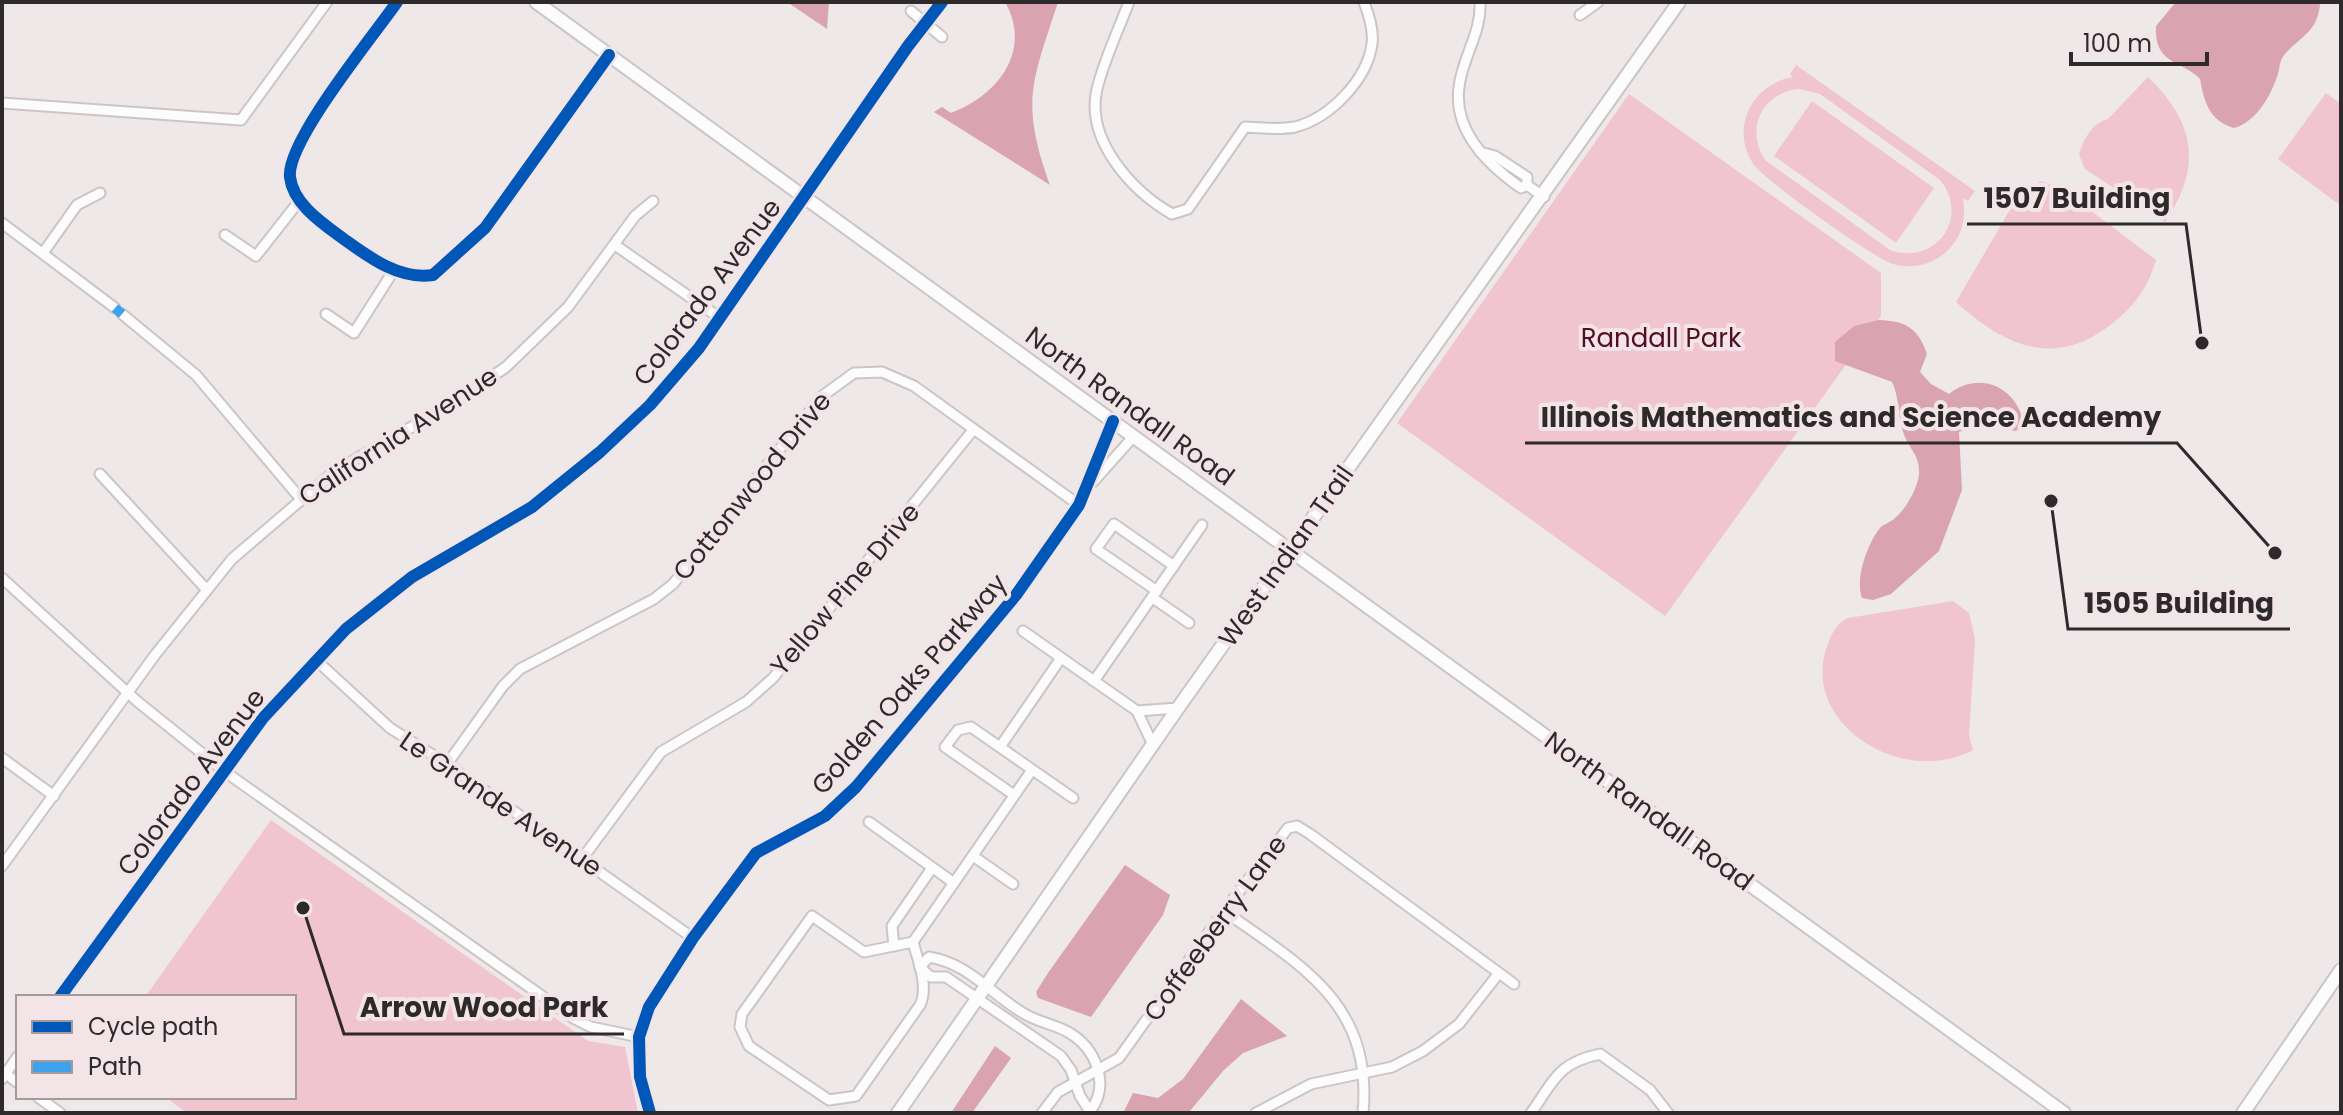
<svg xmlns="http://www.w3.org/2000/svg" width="2343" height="1115" viewBox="0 0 2343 1115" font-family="Poppins,sans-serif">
<rect width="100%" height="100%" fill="#eee8e9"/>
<g fill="#f1c5cf" fill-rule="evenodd">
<path d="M1796,65L1975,191L1968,201L1963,198C1966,217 1963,235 1949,249C1935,264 1913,270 1893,264C1873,258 1767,182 1754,165C1729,129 1752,84 1793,77L1790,74ZM1799,89L1820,94L1940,180C1971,218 1935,266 1890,250L1765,160C1745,129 1762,92 1799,89Z"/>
<path d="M2148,77C2195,122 2203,167 2165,222L2085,169L2079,155C2083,140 2092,123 2108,119Z"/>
<path d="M2326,93L2341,104V206L2278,159Z"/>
<path d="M1629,94L1881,273V316L1665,616L1397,423Z"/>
<path d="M1812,101L1934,188L1896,243L1774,156Z"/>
<path d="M2040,181L2061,188L2156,260C2147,291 2131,310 2105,329C2050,368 2001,343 1956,302L2015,201Z"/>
<path d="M1953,601L1969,613L1975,639L1969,735L1973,750C1900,789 1795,720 1829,641C1833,631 1838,622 1848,618Z"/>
<path d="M271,820L588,1041L625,1047L638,1113H187L165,1097H294V997H145Z"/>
</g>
<g fill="#daa3b0">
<path d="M787,2H829L827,29Z"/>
<path d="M1005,2H1058C1032,83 1020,101 1050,185L934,112L942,107L951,113C997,96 1033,51 1005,2Z"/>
<path d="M2176,2H2319L2320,5C2317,32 2301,36 2285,54C2279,60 2280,69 2277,77C2270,97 2256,122 2234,128C2209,121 2204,101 2200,79C2180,59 2154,65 2156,26Z"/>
<path d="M1879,320C1906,321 1918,328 1927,354L1920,372L1931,384L1949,394C1980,369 2019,388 2024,426L2015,431L1986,422L1959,432L1962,490L1939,551L1891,594L1873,600L1862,598C1855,579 1867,544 1880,528C1884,524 1891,522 1895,518C1906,509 1917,489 1919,475C1920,459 1914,454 1907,441C1897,423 1901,401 1892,382L1835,361V342L1854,326Z"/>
<path d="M1125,865L1170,895L1163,915L1091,1017L1038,998L1036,992L1048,973Z"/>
<path d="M1241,999L1287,1036L1243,1053L1223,1071L1190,1111L1123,1113L1133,1093L1158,1098L1183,1079Z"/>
<path d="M995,1046L1011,1058L972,1113H951Z"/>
</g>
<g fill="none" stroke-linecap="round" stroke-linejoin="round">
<g stroke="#cbc5c6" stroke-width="13">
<g id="street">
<path d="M397,2C374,35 286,142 290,177C293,205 325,225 345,240C370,258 400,280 433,275L485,228L609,55"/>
<path d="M1129,2C1118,31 1104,60 1097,89C1085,140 1132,191 1172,214L1188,209L1245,127C1262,128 1279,130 1295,127C1330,118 1367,80 1372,44C1374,30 1369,15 1364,2"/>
<path d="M1480,2C1482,32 1462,58 1459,87C1453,131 1488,165 1521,188L1527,185L1544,197"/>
<path d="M911,11L942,37"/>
<path d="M1580,15L1598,2"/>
<path d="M2,103L241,120L327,2"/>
<path d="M1480,152L1495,156L1527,177V185"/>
<path d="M2,223L115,308"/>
<path d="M225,235L256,256L300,200"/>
<path d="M615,245L720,318"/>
<path d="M43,253L77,205L100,193"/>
<path d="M122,314L196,375L300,498"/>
<path d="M326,314L354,333L394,270"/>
<path d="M100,474L207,590"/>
<path d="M1093,482L1134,436"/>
<path d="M2,578L138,702L224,771L573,1018L591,1027L639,1037"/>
<path d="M1157,591L1096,549L1114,524L1174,566"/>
<path d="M1153,598L1189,623"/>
<path d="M1023,631L1137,711L1153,745"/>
<path d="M316,660L390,728L447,764L693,938"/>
<path d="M1094,681L1202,525"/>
<path d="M1137,711L1178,708"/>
<path d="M1000,747L1061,658"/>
<path d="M2,758L54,796"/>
<path d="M447,764L503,686L520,669L654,599L673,584L821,397L854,373L882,372L914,386L1079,505"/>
<path d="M1014,795L945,747L958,730L971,727L1073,798"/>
<path d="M869,822L954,883"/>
<path d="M973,856L1013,884"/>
<path d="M582,859L661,752L746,702L773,678L973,430"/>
<path d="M2,866L155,655L232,559L335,471L450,405L506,367L568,307L635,216L653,201"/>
<path d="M1224,911C1302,966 1373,1004 1363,1113"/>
<path d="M812,916L864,952L913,942C918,961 929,987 920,1005L856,1096L829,1100L749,1046L740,1027L742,1014Z"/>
<path d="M913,942L1032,770"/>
<path d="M894,946L892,926L932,868"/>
<path d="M920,967L929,957C968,963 991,994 1023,1013C1037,1022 1054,1024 1068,1032C1096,1048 1110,1084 1091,1110"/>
<path d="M920,967L931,977H946L1061,1056L1071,1070L1080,1096L1091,1113"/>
<path d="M60,997L263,718L346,629L412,577L532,507L600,452L650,405L699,348L908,46L942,2"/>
<path d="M2,1071L18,1083"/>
<path d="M2,1079L18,1056"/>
<path d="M38,1097L60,1113"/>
<path d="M650,1113L640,1077L639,1037L649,1007L693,938L756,853L825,816L856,787L1016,595L1079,505L1113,421"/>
<path d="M1042,1113L1058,1092L1119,1058L1224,911L1288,828L1297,826L1310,834L1514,984"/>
<path d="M1256,1113L1311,1084L1392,1067L1423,1051L1459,1024L1499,973"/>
<path d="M1531,1113C1555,1079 1558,1063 1600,1054L1650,1090L1668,1113"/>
</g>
</g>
<g stroke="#cbc5c6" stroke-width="16">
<g id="secondary">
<path d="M536,2L2064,1113"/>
<path d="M898,1113L1178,708L1679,2"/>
<path d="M2243,1113L2341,970"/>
</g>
</g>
<use href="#street" stroke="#fcfcfc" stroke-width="9"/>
<use href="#secondary" stroke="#fcfcfc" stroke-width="12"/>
<path stroke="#3ea3eb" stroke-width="10" stroke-dasharray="20 10" stroke-linecap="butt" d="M115,308L122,314"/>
<g stroke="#f2e4e7" stroke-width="17">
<g id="cycleway">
<path d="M397,2C374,35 286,142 290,177C293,205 325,225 345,240C370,258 400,280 433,275L485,228L609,55"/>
<path d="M60,997L263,718L346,629L412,577L532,507L600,452L650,405L699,348L908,46L942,2"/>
<path d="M650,1113L640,1077L639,1037L649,1007L693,938L756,853L825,816L856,787L1016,595L1079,505L1113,421"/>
</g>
</g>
<use href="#cycleway" stroke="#0057b8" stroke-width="12"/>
</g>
<g text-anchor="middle" stroke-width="8" stroke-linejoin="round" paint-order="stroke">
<g font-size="26" fill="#2e292a" stroke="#f2e4e7">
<text transform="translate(707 292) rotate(-53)" y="9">Colorado Avenue</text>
<text transform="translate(1130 406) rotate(36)" y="9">North Randall Road</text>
<text transform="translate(398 436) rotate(-33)" y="9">California Avenue</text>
<text transform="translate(752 486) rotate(-51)" y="9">Cottonwood Drive</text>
<text transform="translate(1286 556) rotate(-55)" y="9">West Indian Trail</text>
<text transform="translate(845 589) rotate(-50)" y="9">Yellow Pine Drive</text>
<text transform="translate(909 684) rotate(-49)" y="9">Golden Oaks Parkway</text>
<text transform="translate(191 782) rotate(-53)" y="9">Colorado Avenue</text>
<text transform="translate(501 804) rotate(34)" y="9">Le Grande Avenue</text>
<text transform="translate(1649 811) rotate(36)" y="9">North Randall Road</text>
<text transform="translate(1215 928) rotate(-54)" y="9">Coffeeberry Lane</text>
</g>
<g font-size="26" fill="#520e27" stroke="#f2e4e7">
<text x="1661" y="347">Randall Park</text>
</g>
</g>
<path fill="none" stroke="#2e292a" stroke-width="3" d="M2202 343L2186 224H1967M2275 553L2177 443H1525M2051 501L2068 629H2290M303 908L344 1034H624"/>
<g fill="#2e292a" stroke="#f2e4e7" stroke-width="3">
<circle cx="2202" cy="343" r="8"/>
<circle cx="2275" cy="553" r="8"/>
<circle cx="2051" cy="501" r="8"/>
<circle cx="303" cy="908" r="8"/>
</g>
<g font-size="28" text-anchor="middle" font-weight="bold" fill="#2e292a" stroke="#f2e4e7" stroke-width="8" stroke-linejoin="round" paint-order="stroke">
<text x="2077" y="208">1507 Building</text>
<text x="1851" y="427">Illinois Mathematics and Science Academy</text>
<text x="2179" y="613">1505 Building</text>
<text x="484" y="1017">Arrow Wood Park</text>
</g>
<rect width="2343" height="1115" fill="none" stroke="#2e292a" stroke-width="8"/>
<rect x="16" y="995" width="280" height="104" fill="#f2e4e7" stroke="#a4999b" stroke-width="2"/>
<rect x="32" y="1021" width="40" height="12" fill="#0057b8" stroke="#a4999b" stroke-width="2"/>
<text x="88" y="1035" font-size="24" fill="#2e292a">Cycle path</text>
<rect x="32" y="1061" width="40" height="12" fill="#3ea3eb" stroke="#a4999b" stroke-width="2"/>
<text x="88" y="1075" font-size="24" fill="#2e292a">Path</text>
<path d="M2071 52v12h136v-12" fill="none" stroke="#2e292a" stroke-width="4"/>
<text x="2083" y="52" font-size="24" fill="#2e292a" stroke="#f2e4e7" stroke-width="6" paint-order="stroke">100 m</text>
</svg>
